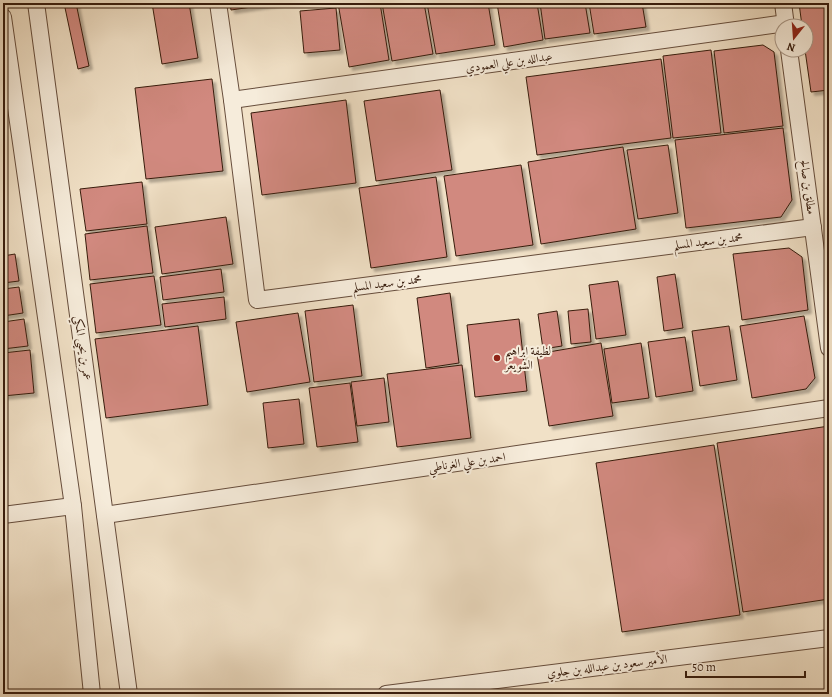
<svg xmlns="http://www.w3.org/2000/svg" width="832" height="697" viewBox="0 0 832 697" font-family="Alegreya,Amiri,serif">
<defs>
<filter id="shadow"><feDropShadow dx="3.5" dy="3.5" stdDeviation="1" flood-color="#0004"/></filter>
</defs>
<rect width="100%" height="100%" fill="#f1e1c7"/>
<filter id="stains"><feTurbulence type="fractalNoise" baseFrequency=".005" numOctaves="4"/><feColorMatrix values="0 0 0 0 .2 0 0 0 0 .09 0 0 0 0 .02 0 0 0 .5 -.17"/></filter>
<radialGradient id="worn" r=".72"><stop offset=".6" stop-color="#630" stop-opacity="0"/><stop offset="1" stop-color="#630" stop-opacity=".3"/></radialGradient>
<g fill="#d1897f" stroke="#371c0d" filter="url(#shadow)">
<path d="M64,3H76L89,66L78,69Z"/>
<path d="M152,3H189L198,58L162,64Z"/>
<path d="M230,3H279L231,10Z"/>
<path d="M338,3H380L389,60L349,67Z"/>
<path d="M382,3H424L433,54L392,61Z"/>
<path d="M427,3H488L495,45L436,54Z"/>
<path d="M497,3H537L543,40L504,47Z"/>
<path d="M540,3H585L590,33L545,39Z"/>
<path d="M589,3H642L646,27L594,34Z"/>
<path d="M799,3H829V90L811,92L805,50L806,26H802Z"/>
<path d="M336,8L340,50L304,53L300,11Z"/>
<path d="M763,45L774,52L783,126L724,133L714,51Z"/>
<path d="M711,50L721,133L673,138L663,56Z"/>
<path d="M661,59L671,138L537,155L526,77Z"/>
<path d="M212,79L223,171L146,179L135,88Z"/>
<path d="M440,90L452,170L376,181L364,101Z"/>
<path d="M346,100L356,183L262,195L251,113Z"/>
<path d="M783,128L792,200L781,217L686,228L675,140Z"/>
<path d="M668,145L678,213L638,219L627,150Z"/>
<path d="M623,147L636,229L541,244L528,162Z"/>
<path d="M521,165L533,245L456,256L444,176Z"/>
<path d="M436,177L447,257L371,268L359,188Z"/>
<path d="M142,182L147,224L86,231L80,189Z"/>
<path d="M226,217L233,264L162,274L155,227Z"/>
<path d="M147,226L153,273L90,280L85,234Z"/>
<path d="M789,248L802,257L808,310L742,320L733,254Z"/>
<path d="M15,254L19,281L3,283V256Z"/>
<path d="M221,269L224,292L163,300L160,277Z"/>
<path d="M675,274L683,328L664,331L657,277Z"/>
<path d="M154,276L161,325L96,333L90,284Z"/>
<path d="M618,281L626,335L596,339L589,285Z"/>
<path d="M19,287L23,313L3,316V289Z"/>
<path d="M450,293L459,363L426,368L417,298Z"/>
<path d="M224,297L226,319L165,327L162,304Z"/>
<path d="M353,305L362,376L314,382L305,311Z"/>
<path d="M588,309L591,342L571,344L568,311Z"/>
<path d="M557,311L562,346L543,349L538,314Z"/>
<path d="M298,313L310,382L247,392L236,322Z"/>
<path d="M804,316L815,378L806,389L752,398L740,326Z"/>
<path d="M24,319L28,346L3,349V322Z"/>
<path d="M519,319L527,391L475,397L467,325Z"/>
<path d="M198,326L208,405L106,418L95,339Z"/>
<path d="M729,326L737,380L700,386L692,331Z"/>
<path d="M685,337L693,391L656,397L648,342Z"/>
<path d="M601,343L613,416L549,426L537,354Z"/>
<path d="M641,343L649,398L612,403L604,349Z"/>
<path d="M30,350L34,393L3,396V353Z"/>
<path d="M462,365L471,438L397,447L387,374Z"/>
<path d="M384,378L389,422L357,426L351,382Z"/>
<path d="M350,383L358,442L317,447L309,388Z"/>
<path d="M299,399L304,444L268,448L263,403Z"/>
<path d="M829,426V599L743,612L717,443Z"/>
<path d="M714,445L740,615L622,632L596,463Z"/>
</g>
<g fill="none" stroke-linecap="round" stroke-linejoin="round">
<g stroke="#664d3c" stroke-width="18">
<g id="street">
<path d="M36,3L129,694"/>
<path d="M218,3L232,100L257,300L813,227"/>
<path d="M783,3L786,26"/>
<path d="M3,17L73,506L92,694"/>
<path d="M789,50L829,348"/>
<path d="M232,100L786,23"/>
<path d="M3,515L73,506"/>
<path d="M105,515L829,408"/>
<path d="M386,694L829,638"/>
</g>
</g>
<use href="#street" stroke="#f6ecdb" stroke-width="16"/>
</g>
<circle fill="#8f2418" stroke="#f6ecdb" stroke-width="1.5" cx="497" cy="358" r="4"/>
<g text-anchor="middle" stroke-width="4" stroke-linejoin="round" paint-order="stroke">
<g font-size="12" fill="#371c0d" stroke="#f6ecdb">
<text transform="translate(509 62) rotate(-8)" y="4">عبدالله بن علي العمودي</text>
<text transform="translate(808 187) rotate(82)" y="4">مطلق بن صالح</text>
<text transform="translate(708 241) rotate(-7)" y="4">محمد بن سعيد المسلم</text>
<text transform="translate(387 283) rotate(-7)" y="4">محمد بن سعيد المسلم</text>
<text transform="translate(83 348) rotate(82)" y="4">عمر بن يحيى المكي</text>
<text transform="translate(467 462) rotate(-8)" y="4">احمد بن علي الغرناطي</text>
<text transform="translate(607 666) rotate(-7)" y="4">الأمير سعود بن عبدالله بن جلوي</text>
</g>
<g font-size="12" fill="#371c0d" stroke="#f6ecdb" text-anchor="start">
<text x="505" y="355">لطيفة ابراهيم<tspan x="505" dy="14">الشويعر</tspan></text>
</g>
</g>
<rect width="832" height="697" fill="none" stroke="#f1e1c7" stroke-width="16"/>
<rect x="4" y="4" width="824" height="689" fill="none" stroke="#371c0d" stroke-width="2"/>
<rect x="8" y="8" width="816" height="681" fill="none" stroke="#371c0d"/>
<g transform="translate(794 38) rotate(197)"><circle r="19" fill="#f6ecdb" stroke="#aa9989"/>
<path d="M0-3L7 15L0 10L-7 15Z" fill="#8f2418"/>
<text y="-6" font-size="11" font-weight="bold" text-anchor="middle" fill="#371c0d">N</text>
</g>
<path d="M686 671v6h119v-6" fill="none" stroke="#371c0d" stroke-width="2"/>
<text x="692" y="671" font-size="12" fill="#371c0d" stroke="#f6ecdb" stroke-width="3" paint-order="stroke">50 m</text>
<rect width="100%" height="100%" filter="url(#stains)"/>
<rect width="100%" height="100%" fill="url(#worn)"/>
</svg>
